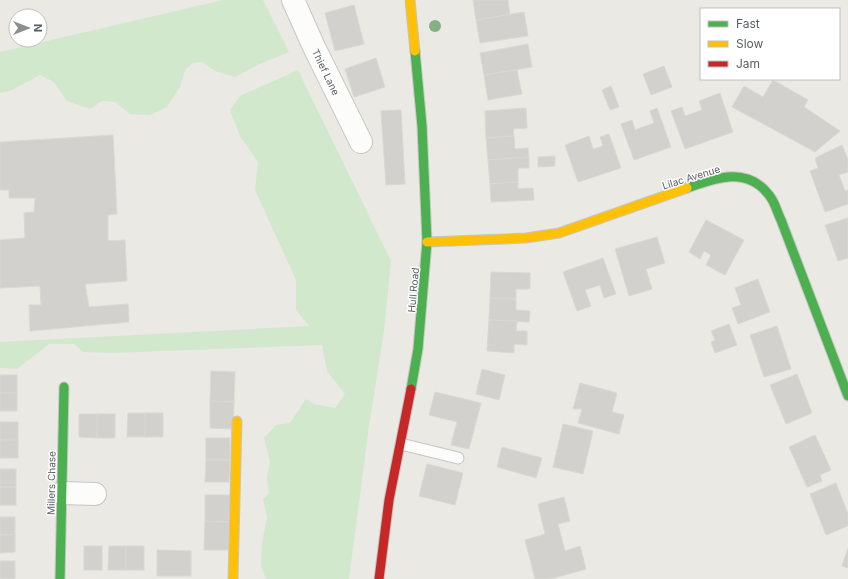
<svg xmlns="http://www.w3.org/2000/svg" width="848" height="579" viewBox="0 0 848 579" font-family="Inter,sans-serif">
<rect width="100%" height="100%" fill="#eae9e4"/>
<g fill="#d1e8cd">
<path d="M223,0H263L289,52L260,64L235,77L215,71L202,62L193,63L185,70L180,87L167,107L150,115L130,114L115,102L102,101L90,109L67,101L54,82L40,75L10,91L0,93V52Z"/>
<path d="M298,70L391,261L384,331L369,426L349,579H266L261,566L262,543L267,517L263,499L269,493L267,477L270,461L264,438L276,425L290,423L306,399L314,404L335,408L345,394L327,371L322,345L111,353L83,352L74,344H49L17,369L0,368V342L309,326L296,310V280L255,190L258,162L240,136L230,110L240,96Z"/>
</g>
<g fill="#d2d1ce" stroke="#dad8d3">
<path d="M473,0H508L510,15L476,20Z"/>
<path d="M354,5L364,44L335,51L325,13Z"/>
<path d="M524,12L528,36L480,43L476,20Z"/>
<path d="M528,44L532,67L484,75L480,53Z"/>
<path d="M376,58L385,87L354,97L345,69Z"/>
<path d="M664,66L672,87L651,95L643,74Z"/>
<path d="M517,70L522,94L488,100L484,75Z"/>
<path d="M773,80L808,100L804,107L840,131L815,152L732,107L744,86L763,97Z"/>
<path d="M611,86L619,107L610,110L602,90Z"/>
<path d="M720,93L733,132L685,149L671,111L682,107L685,116L702,110L699,101Z"/>
<path d="M526,108L527,128L513,129L514,136L486,138L485,111Z"/>
<path d="M657,108L671,147L634,160L621,124L632,120L635,130L654,123L650,111Z"/>
<path d="M401,110L405,184L386,185L381,111Z"/>
<path d="M609,134L621,168L578,182L565,145L589,136L593,149L603,146L600,137Z"/>
<path d="M113,135L117,214L108,215V241L125,240L127,281L85,284L89,307L128,304L129,322L30,331L29,305H41L40,286L0,288V240L25,238L24,213L34,212L35,198H9V190H0V142Z"/>
<path d="M514,136L515,149L528,148L529,157L488,160L486,138Z"/>
<path d="M842,145L848,160V172L839,175L845,191L848,190V204L825,212L810,171L818,168L815,158Z"/>
<path d="M555,156V166L538,167V157Z"/>
<path d="M529,157V168H518V182L490,184L488,160Z"/>
<path d="M518,182V189L533,188L534,200L491,202L490,184Z"/>
<path d="M848,218V258L838,261L825,225Z"/>
<path d="M706,220L744,240L725,275L706,265L711,255L704,251L700,259L689,252Z"/>
<path d="M657,237L665,263L646,269L652,289L629,296L615,249Z"/>
<path d="M603,258L616,294L604,298L600,285L585,290L591,306L577,311L563,272Z"/>
<path d="M491,272L530,273V289H516V299L490,298Z"/>
<path d="M758,279L770,312L738,324L732,308L741,305L735,288Z"/>
<path d="M490,298L516,299V310L530,311L529,322L489,320Z"/>
<path d="M489,320L517,321L516,331H527V345L514,344V353L487,351Z"/>
<path d="M729,324L737,345L715,353L711,342L715,340L711,331Z"/>
<path d="M777,326L791,369L764,377L750,335Z"/>
<path d="M482,369L505,375L499,400L476,394Z"/>
<path d="M211,371L235,372L234,402L210,401Z"/>
<path d="M797,374L812,413L786,424L770,385Z"/>
<rect x="0" y="375" width="17" height="18"/>
<path d="M580,383L617,393L612,412L624,415L619,434L578,423L582,409H573Z"/>
<path d="M435,392L481,403L469,449L451,445L457,422L429,415Z"/>
<rect x="0" y="393" width="17" height="18"/>
<path d="M210,401L234,402L233,429L210,428Z"/>
<path d="M128,413H145V437H127Z"/>
<rect x="145" y="413" width="18" height="24"/>
<path d="M79,414H97V438L79,437Z"/>
<rect x="97" y="414" width="18" height="24"/>
<rect x="0" y="422" width="18" height="18"/>
<path d="M563,424L593,431L583,474L553,467Z"/>
<path d="M815,435L831,470L820,475L822,481L807,487L789,447Z"/>
<rect x="206" y="438" width="24" height="22"/>
<rect x="0" y="440" width="18" height="18"/>
<path d="M502,447L542,458L536,478L497,467Z"/>
<path d="M206,460H230L229,482H205Z"/>
<path d="M427,464L463,473L455,505L419,496Z"/>
<rect x="0" y="469" width="16" height="18"/>
<path d="M836,483L848,514V526L826,535L810,494Z"/>
<rect x="0" y="487" width="16" height="18"/>
<path d="M205,495H230L229,522L205,521Z"/>
<path d="M564,497L570,521L558,524L565,551L580,546L586,569L551,579H535L525,540L545,534L538,504Z"/>
<rect x="0" y="517" width="15" height="18"/>
<path d="M205,521L229,522L228,550H204Z"/>
<path d="M0,535H15V552L0,553Z"/>
<rect x="84" y="546" width="18" height="24"/>
<path d="M109,546H126V570H108Z"/>
<rect x="126" y="546" width="18" height="24"/>
<path d="M848,548V568L842,566Z"/>
<path d="M157,550L191,551V576H157Z"/>
<rect x="0" y="561" width="15" height="18"/>
</g>
<g fill="none" stroke-linecap="round" stroke-linejoin="round">
<g stroke="#c6c6c5" stroke-width="13">
<path id="lane" d="M401,444L458,458"/>
</g>
<g stroke="#c6c6c5" stroke-width="24">
<g id="street">
<path d="M293,0L314,47L361,142"/>
<path d="M62,493L95,494"/>
</g>
</g>
<g stroke="#c5c6c5" stroke-width="11">
<g id="fast">
<path d="M687,188C716,178 747,166 769,195C775,202 777,212 781,220L848,396"/>
<path d="M411,389L418,349L427,242L422,126L415,51"/>
<path d="M60,579L64,387"/>
</g>
</g>
<g stroke="#c5c6c5" stroke-width="11">
<g id="slow">
<path d="M410,0L415,51"/>
<path d="M427,242L526,238L559,233L687,188"/>
<path d="M233,579L237,421"/>
</g>
</g>
<g stroke="#c5c6c5" stroke-width="11">
<path id="jam" d="M379,579L389,500L411,389"/>
</g>
<use href="#lane" stroke="#fcfcfb" stroke-width="11"/>
<use href="#street" stroke="#fcfcfb" stroke-width="22"/>
<use href="#fast" stroke="#4caf50" stroke-width="9"/>
<use href="#slow" stroke="#ffc107" stroke-width="9"/>
<use href="#jam" stroke="#c62828" stroke-width="9"/>
</g>
<circle fill="#83b182" cx="435" cy="26" r="6"/>
<g text-anchor="middle" stroke-width="3" stroke-linejoin="round" paint-order="stroke">
<g font-size="10" fill="#595e63" stroke="#fff">
<text transform="translate(326 72) rotate(64)" y="4">Thief Lane</text>
<text transform="translate(691 177) rotate(-17)" y="4">Lilac Avenue</text>
<text transform="translate(413 290) rotate(-85)" y="4">Hull Road</text>
<text transform="translate(51 483) rotate(-89)" y="4">Millers Chase</text>
</g>
</g>
<rect x="700" y="8" width="140" height="72" fill="#ffffff" stroke="#bdbfc1"/>
<rect x="708" y="21" width="20" height="6" fill="#4caf50" stroke="#bdbfc1"/>
<text x="736" y="28" font-size="12" fill="#595e63">Fast</text>
<rect x="708" y="41" width="20" height="6" fill="#ffc107" stroke="#bdbfc1"/>
<text x="736" y="48" font-size="12" fill="#595e63">Slow</text>
<rect x="708" y="61" width="20" height="6" fill="#c62828" stroke="#bdbfc1"/>
<text x="736" y="68" font-size="12" fill="#595e63">Jam</text>
<g transform="translate(28 28) rotate(90)"><circle r="19" fill="#ffffff" stroke="#bdbfc1"/>
<path d="M0-3L7 15L0 10L-7 15Z" fill="#8c8f90"/>
<text y="-6" font-size="11" font-weight="bold" text-anchor="middle" fill="#595e63">N</text>
</g>
</svg>
